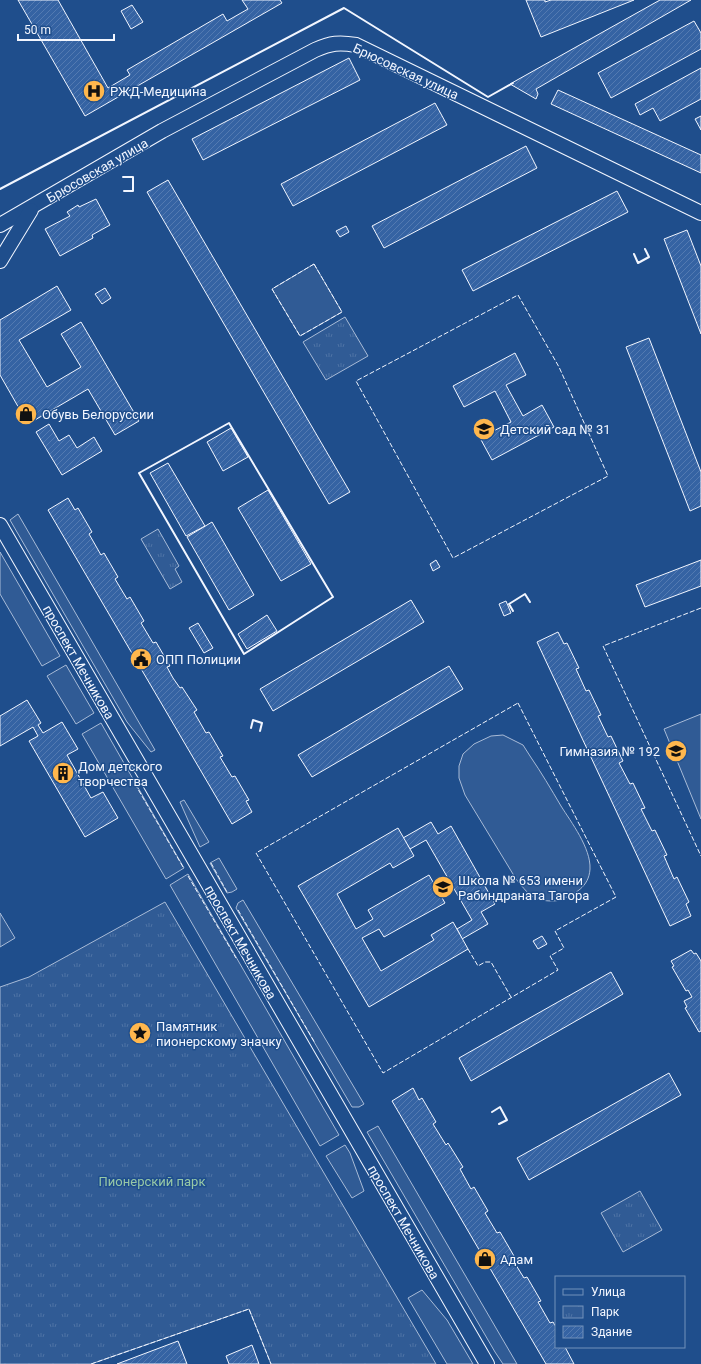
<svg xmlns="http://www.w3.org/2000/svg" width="701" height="1364" viewBox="0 0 701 1364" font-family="Roboto,sans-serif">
<defs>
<pattern id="park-tufts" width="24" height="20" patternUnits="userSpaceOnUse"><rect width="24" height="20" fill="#305b95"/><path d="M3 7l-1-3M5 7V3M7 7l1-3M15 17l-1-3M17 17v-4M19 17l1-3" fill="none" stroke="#4e73a5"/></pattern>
<pattern id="building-hatch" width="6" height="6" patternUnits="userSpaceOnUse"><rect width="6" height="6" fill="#3563a3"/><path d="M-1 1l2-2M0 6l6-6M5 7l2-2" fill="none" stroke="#537ab1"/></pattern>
</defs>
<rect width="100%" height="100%" fill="#1f4e8c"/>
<g fill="#305b95" stroke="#a8bbd7">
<path d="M314,264L342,312L300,336L272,289Z"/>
<path d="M18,514L155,750L151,752L127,722L10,520Z"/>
<path d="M0,552L60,656L42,666L0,594Z"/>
<path d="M66,665L94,713L76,724L47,676Z"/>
<path d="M701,714V819L664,729Z"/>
<path d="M101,723L184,868L166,879L82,734Z"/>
<path d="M503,735L523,745L530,756C541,772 551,789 561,806C571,822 591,848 590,869C589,887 575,894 560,900C553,902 540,901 533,897C527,893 521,885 516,879L465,795L459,778V766L463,754L474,744L491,736Z"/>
<path d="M184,800L209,842L200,847L180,802Z"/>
<path d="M219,858L237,889L232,892L227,893L210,863Z"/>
<path d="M188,874L339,1135L320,1146L170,885Z"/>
<path d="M243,900L364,1104L359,1107H352L236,908L238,903Z"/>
<path d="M0,913L15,938L0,947Z"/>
<path d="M378,1126L517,1364H503L495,1352L367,1132Z"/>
<path d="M345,1145L350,1153L364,1191L352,1198L326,1156Z"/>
<path d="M422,1290L447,1320L473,1364H447L408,1298Z"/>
</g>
<g fill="url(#park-tufts)" stroke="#a8bbd7">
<path d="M345,317L368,356L326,380L303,342Z"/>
<path d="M158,529L179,566L175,569L182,582L170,589L141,539Z"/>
<path d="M165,902L436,1364H271L249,1309L91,1364H0V987L29,977Z"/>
<path d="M640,1191L662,1230L623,1252L601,1213Z"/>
</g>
<g fill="url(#building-hatch)" stroke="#f2f6ff">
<path d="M18,0H58L108,88L130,75L127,70L223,14L227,21L248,9L242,0H280L282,3L85,116Z"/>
<path d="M526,0H545V2L551,0H634L541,37Z"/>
<path d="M660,0H691L536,89L538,94L536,99L510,84Z"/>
<path d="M132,5L143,22L131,29L121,11Z"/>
<path d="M694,21L701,33V49L611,98L598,73Z"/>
<path d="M349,58L360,80L203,160L192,139Z"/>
<path d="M701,68V99L660,121L653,108L640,115L635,104Z"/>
<path d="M558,90L701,155V173L551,104Z"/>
<path d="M435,103L447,125L293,206L281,184Z"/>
<path d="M701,116V130L695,119Z"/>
<path d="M526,146L537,168L384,248L372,226Z"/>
<path d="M168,180L350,492L329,504L147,192Z"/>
<path d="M617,191L628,212L473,291L462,270Z"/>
<path d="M96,199L110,225L92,235L93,238L60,256L45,229L70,216L67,212L78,205L79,207Z"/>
<path d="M346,226L349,232L340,237L336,231Z"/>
<path d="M687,230L701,266V334L664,239Z"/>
<path d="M57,286L71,310L19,340L47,387L81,367L61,334L81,322L139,421L115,435L88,389L28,424L0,375V320Z"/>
<path d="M105,288L111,298L102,304L95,294Z"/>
<path d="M649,338L701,472V506L690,511L626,347Z"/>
<path d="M515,353L526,375L506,385L523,416L542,405L554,427L492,460L480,438L511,422L495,391L464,407L453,386Z"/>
<path d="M49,424L59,441L69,435L77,448L94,437L102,451L62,475L36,432Z"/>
<path d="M231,428L248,457L223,471L207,442Z"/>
<path d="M168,463L205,526L186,536L150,473Z"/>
<path d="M268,490L311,564L281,581L238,508Z"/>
<path d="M68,498L75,510L78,508L92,532L89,534L101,555L104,553L118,577L115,579L127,599L130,597L144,621L141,623L153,643L156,642L170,666L167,667L173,678L180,688L182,687L197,710L194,712L206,733L209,732L223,756L220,757L232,777L235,776L249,800L246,801L252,812L232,824L48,510Z"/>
<path d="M212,522L254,595L229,610L187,537Z"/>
<path d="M436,560L440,567L433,571L430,564Z"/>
<path d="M701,560V586L645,607L636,585Z"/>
<path d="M411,600L424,622L273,711L260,689Z"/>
<path d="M506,601L511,613L504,616L499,604Z"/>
<path d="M267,615L277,631L247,649L238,634Z"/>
<path d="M198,623L213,648L204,653L189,628Z"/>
<path d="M558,632L564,644L567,643L579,668L576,669L586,691L589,690L601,715L598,716L608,737L611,736L623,761L619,763L630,784L633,783L645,808L641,809L652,831L655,830L667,855L664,856L674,879L677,877L689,902L686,904L691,916L670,926L537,642Z"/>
<path d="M449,666L463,689L312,777L298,755Z"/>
<path d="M27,700L41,723L38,725L43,733L62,722L78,749L67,755L91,798L103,792L118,818L85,837L29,741L38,736L33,727L0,746V716Z"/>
<path d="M431,822L438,834L451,826L495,904L481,912L488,924L462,939L457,929L472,920L426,840L410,849L403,838Z"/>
<path d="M398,828L414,856L393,868L390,863L337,894L356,929L373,919L368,910L429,875L445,903L384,937L379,929L362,938L381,971L434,940L431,935L453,922L468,949L369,1007L298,886Z"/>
<path d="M542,936L547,944L538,949L533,941Z"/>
<path d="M691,950L694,954L696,953L701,961V1031L699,1032L685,1008L687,1007L684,1001L692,997L688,990L686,991L672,967L674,966L671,961Z"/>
<path d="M611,972L623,994L471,1081L459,1058Z"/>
<path d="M669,1073L681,1095L529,1180L517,1158Z"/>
<path d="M413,1088L419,1100L422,1098L436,1122L433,1124L446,1145L448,1143L463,1167L460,1169L471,1189L474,1187L488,1211L485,1213L497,1233L500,1232L514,1256L511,1257L524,1278L527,1277L541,1301L538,1302L550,1323L553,1322L556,1327V1347H565L574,1364H546L392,1101Z"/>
<path d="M178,1341L187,1364H117Z"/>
<path d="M252,1345L259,1364H229L226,1356Z"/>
</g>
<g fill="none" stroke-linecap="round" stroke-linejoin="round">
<g stroke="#f2f6ff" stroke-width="16">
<g id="minor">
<path d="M0,225L162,131L315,50C331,43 339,42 356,45L701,213"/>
<path d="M0,261L31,210"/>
<path d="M0,525L487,1364"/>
</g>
</g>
<use href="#minor" stroke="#1f4e8c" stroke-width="14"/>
<g stroke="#f2f6ff" stroke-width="1" stroke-dasharray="5 2" stroke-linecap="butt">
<path d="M314,264L342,312L300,336L272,289Z"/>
<path d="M518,295L559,367L608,476L453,558L356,381Z"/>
<path d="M701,608L603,646L701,856"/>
<path d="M518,703L616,897L555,931L564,948L550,956L558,970L383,1073L256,853Z"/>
<path d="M135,784L183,867"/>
<path d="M211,863L227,892"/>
<path d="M188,876L236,958"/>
<path d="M238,910L315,1043"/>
<path d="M468,949L478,966L485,962H491L511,997"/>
<path d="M91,1364L249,1309L271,1364"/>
</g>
<g stroke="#f2f6ff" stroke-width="2">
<path d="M123,177H133V191H124"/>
<path d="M0,189L344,8L488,97L513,83"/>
<path d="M634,254L638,263L649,257L645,249"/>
<path d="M229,423L333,597L244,654L139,473Z"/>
<path d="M513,611L509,604L525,594L530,602"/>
<path d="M251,728L253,720L262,723L260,731"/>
<path d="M492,1112L500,1107L507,1120L499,1124"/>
</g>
</g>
<defs>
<g id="hospital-disc" transform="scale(1.15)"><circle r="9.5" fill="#ffb74d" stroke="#1f4e8c"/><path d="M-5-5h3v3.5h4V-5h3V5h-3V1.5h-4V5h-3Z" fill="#111"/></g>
<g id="shop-disc" transform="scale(1.15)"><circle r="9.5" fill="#ffb74d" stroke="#1f4e8c"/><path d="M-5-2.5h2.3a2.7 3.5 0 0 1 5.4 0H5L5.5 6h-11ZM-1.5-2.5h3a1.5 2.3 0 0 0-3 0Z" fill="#111"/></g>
<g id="school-disc" transform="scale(1.15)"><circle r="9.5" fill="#ffb74d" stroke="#1f4e8c"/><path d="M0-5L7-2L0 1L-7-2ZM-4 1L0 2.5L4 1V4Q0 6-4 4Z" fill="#111"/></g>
<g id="civic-disc" transform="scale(1.15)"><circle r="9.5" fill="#ffb74d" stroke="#1f4e8c"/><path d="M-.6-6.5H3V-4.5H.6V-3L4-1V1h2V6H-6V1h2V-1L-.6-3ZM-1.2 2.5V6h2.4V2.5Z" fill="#111"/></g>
<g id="building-disc" transform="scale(1.15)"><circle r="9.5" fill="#ffb74d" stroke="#1f4e8c"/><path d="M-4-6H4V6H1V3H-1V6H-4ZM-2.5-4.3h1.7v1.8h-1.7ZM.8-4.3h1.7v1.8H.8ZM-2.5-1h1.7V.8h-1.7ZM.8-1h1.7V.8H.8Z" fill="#111"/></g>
<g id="sight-disc" transform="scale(1.15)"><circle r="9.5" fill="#ffb74d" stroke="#1f4e8c"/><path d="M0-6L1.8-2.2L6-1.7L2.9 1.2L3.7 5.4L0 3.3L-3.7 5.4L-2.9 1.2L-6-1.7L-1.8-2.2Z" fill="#111"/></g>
</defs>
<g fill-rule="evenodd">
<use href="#hospital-disc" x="94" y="91"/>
<use href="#shop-disc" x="26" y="414"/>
<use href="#school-disc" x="484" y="429"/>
<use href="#civic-disc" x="141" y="659"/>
<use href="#school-disc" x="676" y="751"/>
<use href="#building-disc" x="63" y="773"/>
<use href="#school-disc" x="443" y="887"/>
<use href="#sight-disc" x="140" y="1033"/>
<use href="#shop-disc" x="485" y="1259"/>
</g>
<g text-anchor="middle" stroke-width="3" stroke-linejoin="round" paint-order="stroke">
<g font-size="13" fill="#f2f6ff" stroke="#1f4e8c">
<text transform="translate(406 71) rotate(25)" y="5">Брюсовская улица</text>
<text transform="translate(97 170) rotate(-30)" y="5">Брюсовская улица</text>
<text transform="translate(79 662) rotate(60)" y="5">проспект Мечникова</text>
<text transform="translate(241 942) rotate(60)" y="5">проспект Мечникова</text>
<text transform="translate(404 1222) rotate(60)" y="5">проспект Мечникова</text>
</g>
<g font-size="13" fill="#f2f6ff" stroke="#1f4e8c" text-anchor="start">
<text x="110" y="96">РЖД-Медицина</text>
<text x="42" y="419">Обувь Белоруссии</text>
<text x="500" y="434">Детский сад № 31</text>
<text x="156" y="664">ОПП Полиции</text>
<text x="660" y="756" text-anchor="end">Гимназия № 192</text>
<text x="78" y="771">Дом детского<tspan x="78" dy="15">творчества</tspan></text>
<text x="458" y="885">Школа № 653 имени<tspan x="458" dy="15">Рабиндраната Тагора</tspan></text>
<text x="156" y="1031">Памятник<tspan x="156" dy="15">пионерскому значку</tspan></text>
<text x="500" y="1264">Адам</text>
</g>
<g font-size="13" fill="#97c8a6" stroke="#1f4e8c">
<text x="152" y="1186">Пионерский парк</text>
</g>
</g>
<rect x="555" y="1276" width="130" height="72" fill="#1f4e8c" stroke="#7391ba"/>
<rect x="563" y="1289" width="20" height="6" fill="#1f4e8c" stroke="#7391ba"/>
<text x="591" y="1296" font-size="12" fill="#f2f6ff">Улица</text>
<rect x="563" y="1306" width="20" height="12" fill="url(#park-tufts)" stroke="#7391ba"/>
<text x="591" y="1316" font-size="12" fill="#f2f6ff">Парк</text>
<rect x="563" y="1326" width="20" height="12" fill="url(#building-hatch)" stroke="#7391ba"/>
<text x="591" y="1336" font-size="12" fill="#f2f6ff">Здание</text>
<path d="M18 34v6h96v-6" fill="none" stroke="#f2f6ff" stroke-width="2"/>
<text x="24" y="34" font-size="12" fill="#f2f6ff" stroke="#1f4e8c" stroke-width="3" paint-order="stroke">50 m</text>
</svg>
